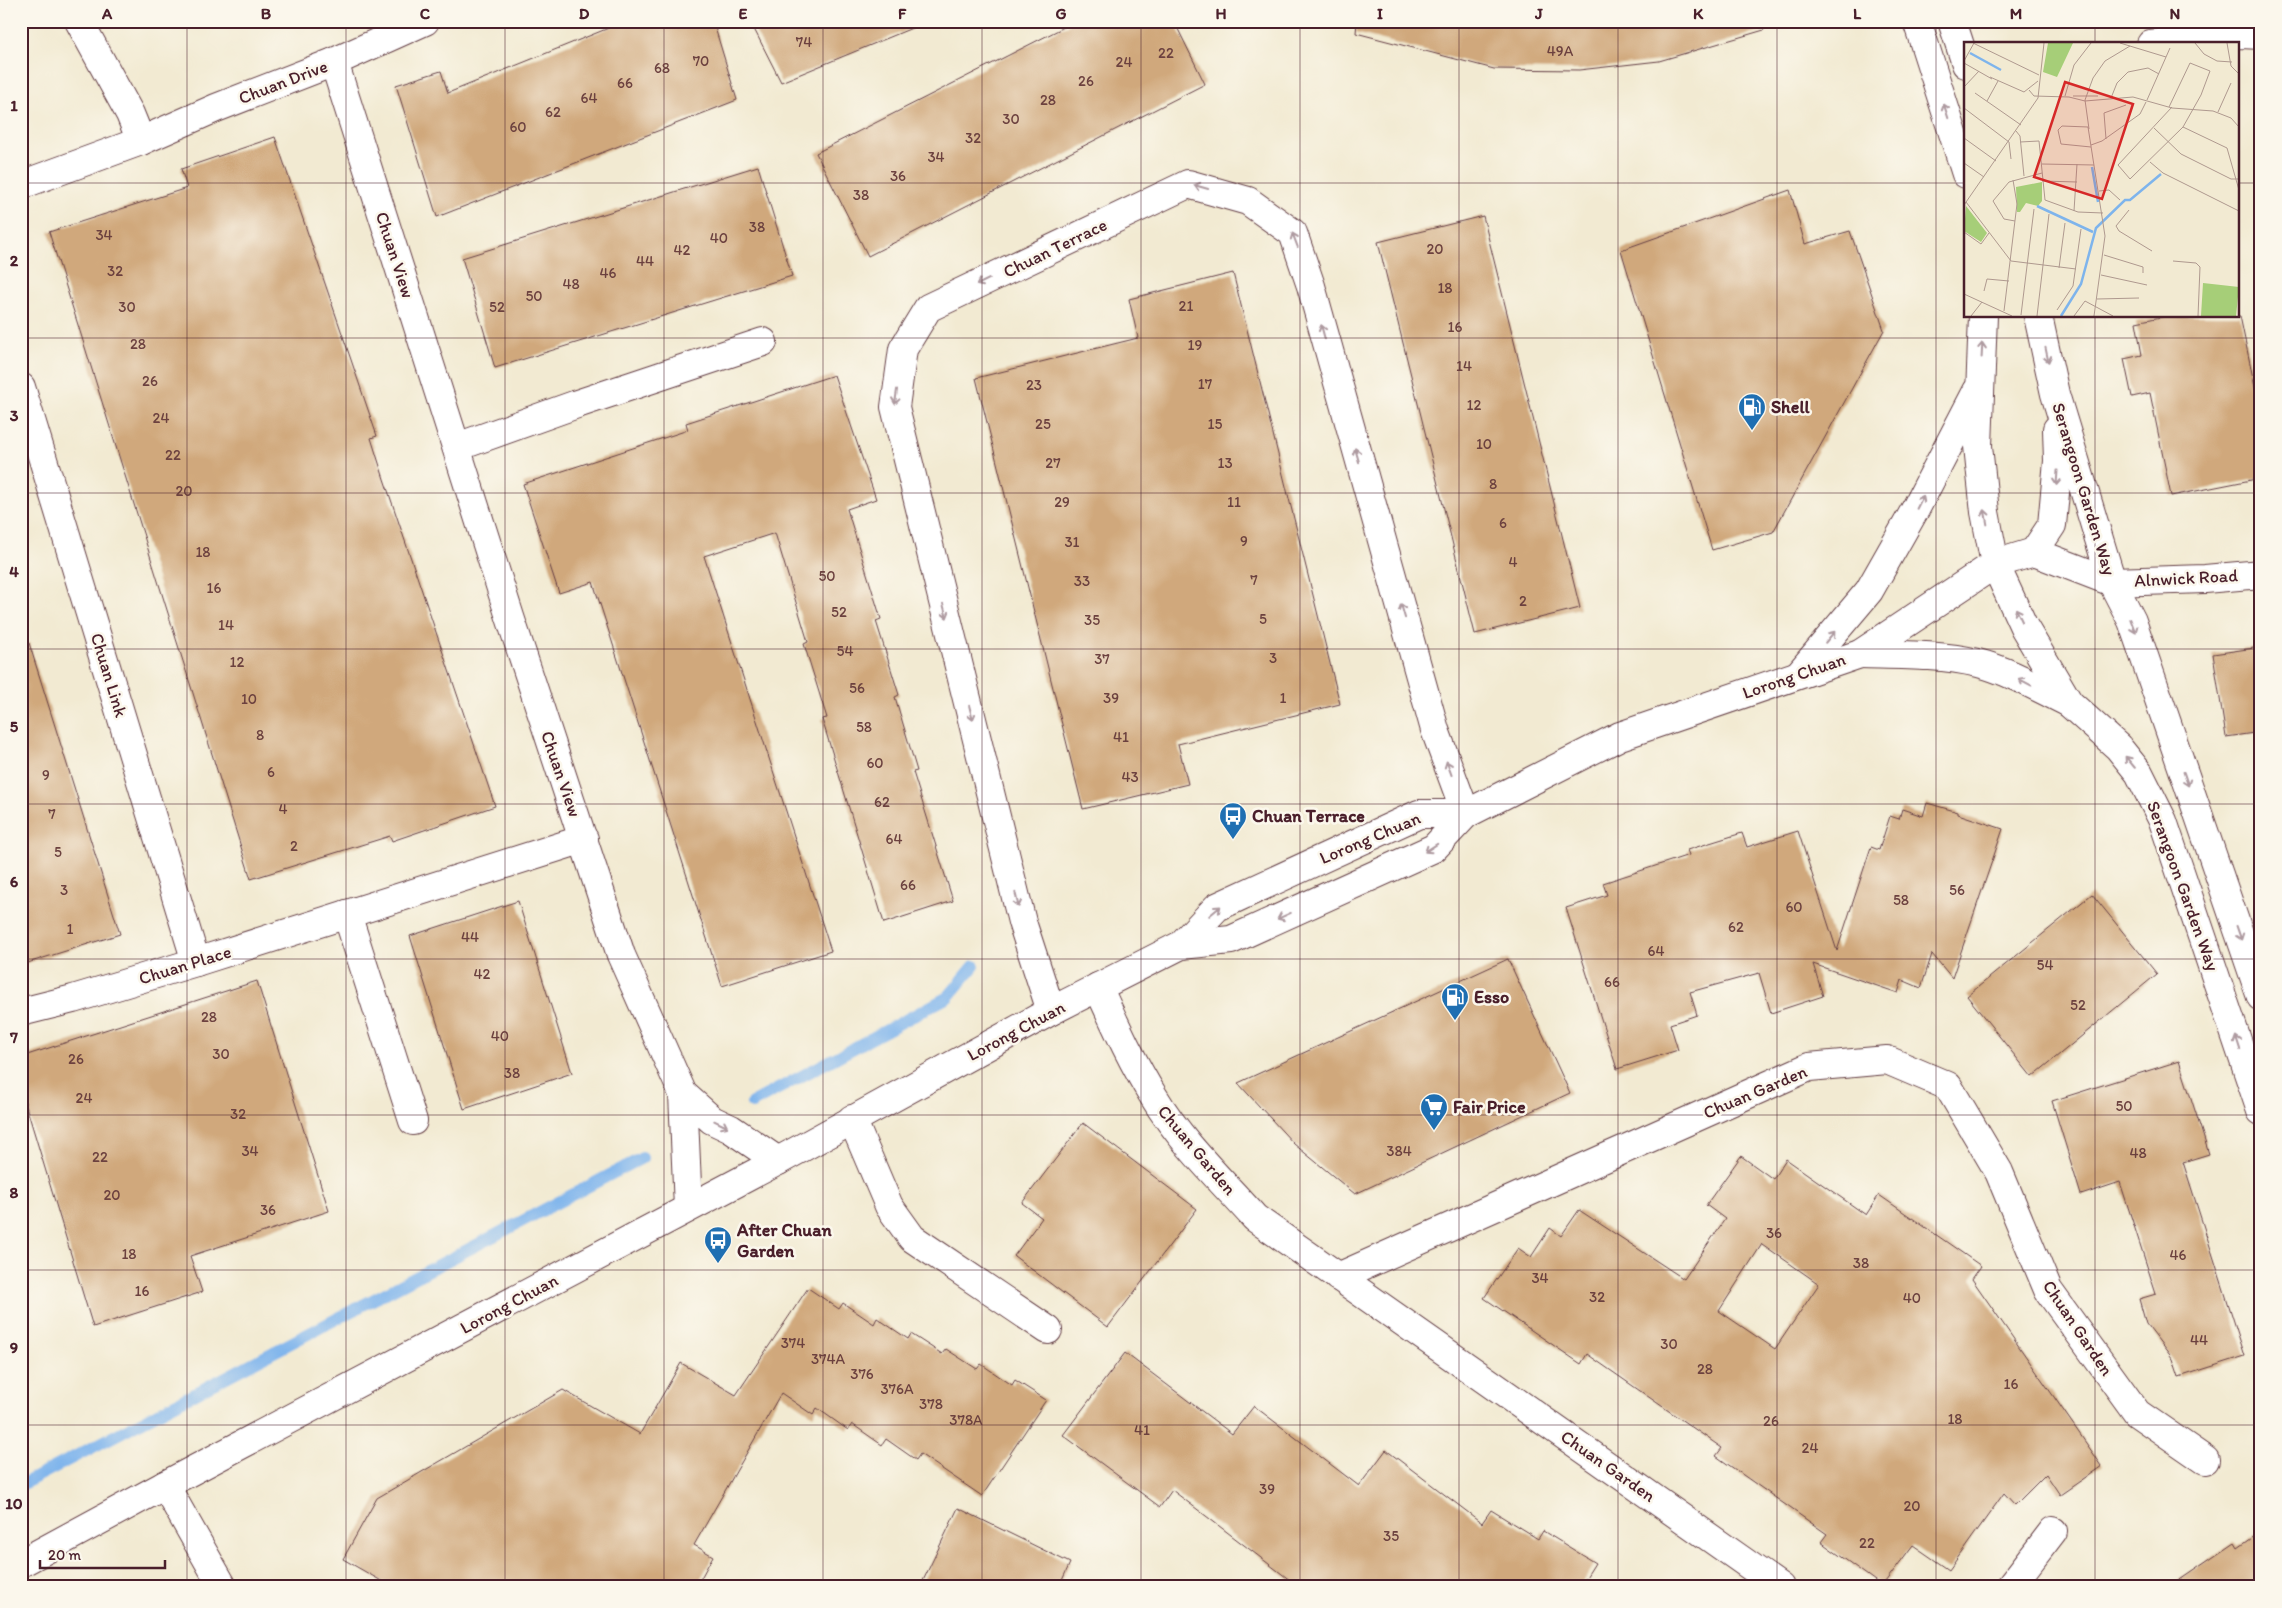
<svg xmlns="http://www.w3.org/2000/svg" width="2282" height="1608" viewBox="0 0 2282 1608" font-family="Itim,sans-serif">
<rect width="100%" height="100%" fill="#fbf7ec"/>
<filter id="ink" filterUnits="userSpaceOnUse"><feTurbulence type="fractalNoise" baseFrequency=".02" numOctaves="2"/><feDisplacementMap in="SourceGraphic" scale="10" xChannelSelector="R" yChannelSelector="G"/><feConvolveMatrix kernelMatrix="1 2 1 2 8 2 1 2 1" color-interpolation-filters="sRGB"/></filter>
<filter id="wash" filterUnits="userSpaceOnUse"><feTurbulence type="fractalNoise" baseFrequency=".0096" numOctaves="4" result="noise"/><feDisplacementMap in="SourceGraphic" scale="20" xChannelSelector="R" yChannelSelector="G"/><feGaussianBlur stdDeviation="1.12" result="paint"/><feColorMatrix in="noise" values="0 0 0 0 0 0 0 0 0 0 0 0 0 0 0 0 0 1.4 0 .05"/><feComposite in="paint" operator="in"/></filter>
<g filter="url(#wash)">
<rect width="100%" height="100%" fill="#f2ead2"/>
<g fill="none" stroke-linecap="round" stroke-linejoin="round">
<g stroke="#7eb4ec" stroke-width="12">
<path d="M752,1103L948,997L974,966"/>
<path d="M21,1485L642,1158"/>
</g>
</g>
<g id="blocks">
<g fill="#d0a87c" fill-rule="evenodd">
<path d="M626,21H713L737,100L437,217L396,85L441,71L448,93Z"/>
<path d="M750,21H929L781,82Z"/>
<path d="M1076,21H1174L1205,84L868,256L816,153Z"/>
<path d="M1357,21H1763L1764,30L1659,61L1579,70L1494,69L1356,33Z"/>
<path d="M275,137L377,436L371,438L384,479L495,806L392,841L390,836L251,879L49,232L187,188L181,169Z"/>
<path d="M758,166L792,276L495,368L462,258Z"/>
<path d="M1790,190L1805,244L1850,231L1884,330L1773,532L1712,550L1621,250Z"/>
<path d="M1483,216L1580,608L1475,634L1378,242Z"/>
<path d="M1233,273L1340,704L1178,744L1188,784L1083,809L976,378L1138,338L1129,299Z"/>
<path d="M2166,316H2240L2261,416V478L2171,496L2150,393L2132,397L2124,359L2142,355L2136,322Z"/>
<path d="M834,375L876,499L847,509L881,619L876,621L899,695L895,697L917,771L913,772L953,901L884,923L822,719L827,718L804,644L808,642L775,533L704,556L831,951L722,986L593,582L559,593L523,484L688,430L686,423Z"/>
<path d="M29,643L120,934L21,965V645Z"/>
<path d="M2261,647V732L2226,737L2213,654Z"/>
<path d="M1927,803L1958,812V814L2003,829L1952,978L1932,954L1921,988L1902,980L1898,993L1813,964L1823,996L1771,1013L1759,973L1690,992L1697,1015L1670,1024L1678,1050L1617,1069L1566,908L1607,895L1603,883L1689,855L1687,850L1742,833L1747,847L1798,831L1837,951L1871,847L1879,850L1890,816L1899,819L1902,809L1923,816Z"/>
<path d="M2092,894L2157,974L2032,1077L1967,996Z"/>
<path d="M518,901L572,1073L464,1109L410,936Z"/>
<path d="M1508,959L1570,1093L1355,1194L1294,1144L1238,1083Z"/>
<path d="M257,981L329,1211L190,1256L202,1292L93,1327L21,1089V1057Z"/>
<path d="M2179,1061L2209,1154L2183,1162L2245,1356L2179,1377L2173,1359L2146,1324L2139,1299L2156,1294L2120,1182L2081,1195L2052,1101Z"/>
<path d="M1083,1123L1197,1209L1108,1327L1014,1256L1042,1218L1022,1203Z"/>
<path d="M1741,1156L1773,1179L1786,1159L1866,1215L1879,1195L1981,1266L1972,1279L2102,1466L2060,1495L2046,1474L2015,1505L2004,1493L1949,1570L1913,1545L1882,1586L1821,1542L1827,1534L1716,1456L1722,1448L1587,1354L1581,1364L1484,1298L1518,1248L1531,1257L1550,1228L1561,1236L1579,1210L1684,1279L1725,1219L1706,1205ZM1762,1244L1819,1284L1775,1349L1719,1311Z"/>
<path d="M808,1288L839,1309L843,1303L874,1324L877,1318L908,1339L911,1334L942,1354L946,1349L977,1369L981,1364L1012,1385L1015,1380L1046,1400L982,1496L920,1454L916,1460L886,1439L882,1445L852,1424L848,1430L817,1408L813,1415L781,1393L694,1545L713,1556L696,1587H392L343,1559L377,1498L563,1390L640,1434L681,1363L736,1395Z"/>
<path d="M1125,1353L1232,1434L1254,1406L1359,1486L1386,1450L1482,1523L1491,1510L1538,1539L1543,1531L1595,1563L1580,1587H1299L1172,1490L1160,1507L1063,1435Z"/>
<path d="M958,1508L1070,1563L1059,1587H920Z"/>
<path d="M2261,1530V1587H2168L2234,1542L2237,1547Z"/>
</g>
</g>
</g>
<g filter="url(#ink)">
<use href="#blocks" fill-opacity="0" stroke="#633d44" stroke-width="1"/>
<g fill="none" stroke-linecap="round" stroke-linejoin="round">
<g stroke="#633d44" stroke-width="30">
<g id="minor">
<path d="M79,21L130,114L141,141"/>
<path d="M2151,44L2241,34L2261,35"/>
<path d="M334,62L510,617L621,955L683,1094L712,1120L731,1129L778,1161"/>
<path d="M21,185L141,141L216,108L334,62L425,21"/>
<path d="M21,387L196,962"/>
<path d="M457,447L577,404L763,342"/>
<path d="M2112,582L2205,579L2261,574"/>
<path d="M347,914L413,1121"/>
<path d="M1098,987C1115,1024 1132,1062 1154,1097C1181,1142 1220,1179 1255,1218L1780,1587"/>
<path d="M1051,1011L1022,922L895,407L903,349L928,308L1188,184L1248,201L1293,233L1311,286L1435,730L1466,814"/>
<path d="M21,1012L73,999L196,962L584,839"/>
<path d="M683,1094L688,1208"/>
<path d="M852,1119L889,1206L912,1238L1048,1330"/>
<path d="M1338,1277L1809,1067L1887,1060L1948,1086L1999,1172L2048,1290L2137,1413L2205,1460"/>
<path d="M165,1485L223,1587"/>
<path d="M2010,1587L2053,1531"/>
</g>
</g>
<g stroke="#633d44" stroke-width="30">
<g id="tertiary">
<path d="M1917,21L1966,174"/>
<path d="M1952,21L1966,64"/>
<path d="M1983,316L1978,446L1985,512L1995,564L2024,627L2069,703L2118,747L2139,773L2163,821L2261,1111"/>
<path d="M2038,316L2055,394L2112,582L2132,621L2261,997"/>
<path d="M2034,552L2052,525L2058,461L2057,429"/>
<path d="M1860,654C1899,655 1940,654 1978,663C2010,671 2040,689 2069,703"/>
<path d="M1799,674L1869,591L1916,508L1977,391"/>
<path d="M1181,945L1231,940L1434,848L1466,814L1620,736L1860,654L1995,564L2034,552L2112,582"/>
<path d="M21,1563L165,1485L778,1161L1051,1011L1181,945L1217,907L1419,814H1466"/>
</g>
</g>
<use href="#minor" stroke="#fff" stroke-width="28"/>
<use href="#tertiary" stroke="#fff" stroke-width="28"/>
</g>
<defs><path id="oneway-shaft" d="M-6 0H5M1.5-3L5.5 0L1.5 3" fill="none" stroke-width="1.6" stroke-linecap="round" stroke-linejoin="round" transform="scale(1.25)"/></defs>
<g stroke="#ae9aa0">
<use href="#oneway-shaft" transform="translate(1946 111) rotate(-108)"/>
<use href="#oneway-shaft" transform="translate(1201 187) rotate(-164)"/>
<use href="#oneway-shaft" transform="translate(1295 240) rotate(-111)"/>
<use href="#oneway-shaft" transform="translate(983 282) rotate(154)"/>
<use href="#oneway-shaft" transform="translate(1323 332) rotate(-105)"/>
<use href="#oneway-shaft" transform="translate(1982 350) rotate(-87)"/>
<use href="#oneway-shaft" transform="translate(2047 355) rotate(78)"/>
<use href="#oneway-shaft" transform="translate(896 397) rotate(98)"/>
<use href="#oneway-shaft" transform="translate(1357 455) rotate(-106)"/>
<use href="#oneway-shaft" transform="translate(2057 478) rotate(94)"/>
<use href="#oneway-shaft" transform="translate(1920 502) rotate(-63)"/>
<use href="#oneway-shaft" transform="translate(1986 517) rotate(-100)"/>
<use href="#oneway-shaft" transform="translate(945 611) rotate(75)"/>
<use href="#oneway-shaft" transform="translate(1403 611) rotate(-106)"/>
<use href="#oneway-shaft" transform="translate(2019 615) rotate(-115)"/>
<use href="#oneway-shaft" transform="translate(2133 626) rotate(69)"/>
<use href="#oneway-shaft" transform="translate(1830 637) rotate(-50)"/>
<use href="#oneway-shaft" transform="translate(2025 682) rotate(-152)"/>
<use href="#oneway-shaft" transform="translate(971 713) rotate(76)"/>
<use href="#oneway-shaft" transform="translate(2130 762) rotate(-130)"/>
<use href="#oneway-shaft" transform="translate(1449 768) rotate(-110)"/>
<use href="#oneway-shaft" transform="translate(2186 779) rotate(71)"/>
<use href="#oneway-shaft" transform="translate(1431 848) rotate(147)"/>
<use href="#oneway-shaft" transform="translate(1017 900) rotate(77)"/>
<use href="#oneway-shaft" transform="translate(1215 911) rotate(-40)"/>
<use href="#oneway-shaft" transform="translate(1284 916) rotate(156)"/>
<use href="#oneway-shaft" transform="translate(2239 933) rotate(71)"/>
<use href="#oneway-shaft" transform="translate(2238 1043) rotate(-108)"/>
<use href="#oneway-shaft" transform="translate(721 1124) rotate(26)"/>
</g>
</g>
<path fill="none" stroke="#4a1f2b" stroke-width="1" stroke-opacity="0.55" d="M187,21V1587M346,21V1587M505,21V1587M664,21V1587M823,21V1587M982,21V1587M1141,21V1587M1300,21V1587M1459,21V1587M1618,21V1587M1777,21V1587M1936,21V1587M2095,21V44M21,183H1966M2238,183H2261M2095,316V1587M21,338H2261M21,493H2261M21,649H2261M21,804H2261M21,959H2261M21,1115H2261M21,1270H2261M21,1425H2261"/>
<defs>
<g id="fuel-pin" transform="scale(1.4375)"><path d="M0 17L-7.5 6A9.5 9.5 0 1 1 7.5 6Z" fill="#1f6fb2" stroke="#fbf7ec"/><path d="M-5.5-6h7V0h2V4h1.3V-2.5L3-4.5l.8-.8L6-3V5H2.5V1h-1V6h-7ZM-4.2-4.7v3.2H.2V-4.7Z" fill="#fff"/></g>
<g id="bus-pin" transform="scale(1.4375)"><path d="M0 17L-7.5 6A9.5 9.5 0 1 1 7.5 6Z" fill="#1f6fb2" stroke="#fbf7ec"/><path d="M-5-6H5V4H4V6H2V4H-2V6H-4V4H-5ZM-3.5-4V0h7V-4ZM-3.5 1.2v1.5H-2V1.2ZM2 1.2v1.5H3.5V1.2Z" fill="#fff"/></g>
<g id="supermarket-pin" transform="scale(1.4375)"><path d="M0 17L-7.5 6A9.5 9.5 0 1 1 7.5 6Z" fill="#1f6fb2" stroke="#fbf7ec"/><path d="M-6-5.5h2.5l.6 2H6L4.5 2H-2.5L-4.4-4H-6ZM-1.5 3.2a1.3 1.3 0 1 0 .1 0ZM3 3.2a1.3 1.3 0 1 0 .1 0Z" fill="#fff"/></g>
</defs>
<g fill-rule="evenodd">
<use href="#fuel-pin" x="1752" y="407"/>
<use href="#bus-pin" x="1233" y="816"/>
<use href="#fuel-pin" x="1455" y="997"/>
<use href="#supermarket-pin" x="1434" y="1107"/>
<use href="#bus-pin" x="718" y="1240"/>
</g>
<g text-anchor="middle" stroke-width="5" stroke-linejoin="round" paint-order="stroke">
<g font-size="15" fill="#6c413f">
<text x="804" y="47">74</text>
<text x="1560" y="56">49A</text>
<text x="1166" y="58">22</text>
<text x="701" y="66">70</text>
<text x="1124" y="67">24</text>
<text x="662" y="73">68</text>
<text x="1086" y="86">26</text>
<text x="625" y="88">66</text>
<text x="589" y="103">64</text>
<text x="1048" y="105">28</text>
<text x="553" y="117">62</text>
<text x="1011" y="124">30</text>
<text x="518" y="132">60</text>
<text x="973" y="143">32</text>
<text x="936" y="162">34</text>
<text x="898" y="181">36</text>
<text x="861" y="200">38</text>
<text x="757" y="232">38</text>
<text x="104" y="240">34</text>
<text x="719" y="243">40</text>
<text x="1435" y="254">20</text>
<text x="682" y="255">42</text>
<text x="645" y="266">44</text>
<text x="115" y="276">32</text>
<text x="608" y="278">46</text>
<text x="571" y="289">48</text>
<text x="1445" y="293">18</text>
<text x="534" y="301">50</text>
<text x="1186" y="311">21</text>
<text x="127" y="312">30</text>
<text x="497" y="312">52</text>
<text x="1455" y="332">16</text>
<text x="138" y="349">28</text>
<text x="1195" y="350">19</text>
<text x="1464" y="371">14</text>
<text x="150" y="386">26</text>
<text x="1205" y="389">17</text>
<text x="1034" y="390">23</text>
<text x="1474" y="410">12</text>
<text x="161" y="423">24</text>
<text x="1043" y="429">25</text>
<text x="1215" y="429">15</text>
<text x="1484" y="449">10</text>
<text x="173" y="460">22</text>
<text x="1053" y="468">27</text>
<text x="1225" y="468">13</text>
<text x="1493" y="489">8</text>
<text x="184" y="496">20</text>
<text x="1062" y="507">29</text>
<text x="1234" y="507">11</text>
<text x="1503" y="528">6</text>
<text x="1244" y="546">9</text>
<text x="1072" y="547">31</text>
<text x="203" y="557">18</text>
<text x="1513" y="567">4</text>
<text x="827" y="581">50</text>
<text x="1254" y="585">7</text>
<text x="1082" y="586">33</text>
<text x="214" y="593">16</text>
<text x="1523" y="606">2</text>
<text x="839" y="617">52</text>
<text x="1263" y="624">5</text>
<text x="1092" y="625">35</text>
<text x="226" y="630">14</text>
<text x="845" y="656">54</text>
<text x="1273" y="663">3</text>
<text x="1102" y="664">37</text>
<text x="237" y="667">12</text>
<text x="857" y="693">56</text>
<text x="1111" y="703">39</text>
<text x="1283" y="703">1</text>
<text x="249" y="704">10</text>
<text x="864" y="732">58</text>
<text x="260" y="740">8</text>
<text x="1121" y="742">41</text>
<text x="875" y="768">60</text>
<text x="271" y="777">6</text>
<text x="46" y="780">9</text>
<text x="1130" y="782">43</text>
<text x="882" y="807">62</text>
<text x="283" y="814">4</text>
<text x="52" y="819">7</text>
<text x="894" y="844">64</text>
<text x="294" y="851">2</text>
<text x="58" y="857">5</text>
<text x="908" y="890">66</text>
<text x="64" y="895">3</text>
<text x="1957" y="895">56</text>
<text x="1901" y="905">58</text>
<text x="1794" y="912">60</text>
<text x="1736" y="932">62</text>
<text x="70" y="934">1</text>
<text x="470" y="942">44</text>
<text x="1656" y="956">64</text>
<text x="2045" y="970">54</text>
<text x="482" y="979">42</text>
<text x="1612" y="987">66</text>
<text x="2078" y="1010">52</text>
<text x="209" y="1022">28</text>
<text x="500" y="1041">40</text>
<text x="221" y="1059">30</text>
<text x="76" y="1064">26</text>
<text x="512" y="1078">38</text>
<text x="84" y="1103">24</text>
<text x="2124" y="1111">50</text>
<text x="238" y="1119">32</text>
<text x="250" y="1156">34</text>
<text x="1399" y="1156">384</text>
<text x="2138" y="1158">48</text>
<text x="100" y="1162">22</text>
<text x="112" y="1200">20</text>
<text x="268" y="1215">36</text>
<text x="1774" y="1238">36</text>
<text x="129" y="1259">18</text>
<text x="2178" y="1260">46</text>
<text x="1861" y="1268">38</text>
<text x="1540" y="1283">34</text>
<text x="142" y="1296">16</text>
<text x="1597" y="1302">32</text>
<text x="1912" y="1303">40</text>
<text x="2199" y="1345">44</text>
<text x="793" y="1348">374</text>
<text x="1669" y="1349">30</text>
<text x="828" y="1364">374A</text>
<text x="1705" y="1374">28</text>
<text x="862" y="1379">376</text>
<text x="2011" y="1389">16</text>
<text x="897" y="1394">376A</text>
<text x="931" y="1409">378</text>
<text x="1955" y="1424">18</text>
<text x="966" y="1425">378A</text>
<text x="1771" y="1426">26</text>
<text x="1142" y="1435">41</text>
<text x="1810" y="1453">24</text>
<text x="1267" y="1494">39</text>
<text x="1912" y="1511">20</text>
<text x="1391" y="1541">35</text>
<text x="1867" y="1548">22</text>
</g>
<g font-size="18" fill="#4a1f2b" stroke="#fbf7ec">
<text transform="translate(283 82) rotate(-21)" y="6">Chuan Drive</text>
<text transform="translate(1055 248) rotate(-26)" y="6">Chuan Terrace</text>
<text transform="translate(395 255) rotate(72)" y="6">Chuan View</text>
<text transform="translate(2084 489) rotate(73)" y="6">Serangoon Garden Way</text>
<text transform="translate(2186 578) rotate(-3)" y="6">Alnwick Road</text>
<text transform="translate(109 675) rotate(73)" y="6">Chuan Link</text>
<text transform="translate(1794 676) rotate(-19)" y="6">Lorong Chuan</text>
<text transform="translate(561 774) rotate(71)" y="6">Chuan View</text>
<text transform="translate(1370 838) rotate(-23)" y="6">Lorong Chuan</text>
<text transform="translate(2183 886) rotate(70)" y="6">Serangoon Garden Way</text>
<text transform="translate(185 965) rotate(-17)" y="6">Chuan Place</text>
<text transform="translate(1016 1031) rotate(-28)" y="6">Lorong Chuan</text>
<text transform="translate(1755 1092) rotate(-23)" y="6">Chuan Garden</text>
<text transform="translate(1197 1150) rotate(50)" y="6">Chuan Garden</text>
<text transform="translate(509 1304) rotate(-28)" y="6">Lorong Chuan</text>
<text transform="translate(2078 1328) rotate(56)" y="6">Chuan Garden</text>
<text transform="translate(1608 1466) rotate(35)" y="6">Chuan Garden</text>
</g>
<g font-size="18" font-weight="bold" fill="#4a1f2b" stroke="#fbf7ec" text-anchor="start">
<text x="1771" y="413">Shell</text>
<text x="1252" y="822">Chuan Terrace</text>
<text x="1474" y="1003">Esso</text>
<text x="1453" y="1113">Fair Price</text>
<text x="737" y="1236">After Chuan<tspan x="737" dy="21">Garden</tspan></text>
</g>
</g>
<g transform="translate(1964 42)">
<rect width="275" height="275" fill="#f2ead2"/>
<path d="M84,1H109L93,35L79,30ZM78,140V159L74,164L62,161L56,170H53L52,145ZM2,164L23,191L17,200L0,189ZM239,241L275,245L272,274H237Z" fill="#a6ce78"/>
<path fill="none" stroke="#7eb4ec" stroke-width="2.5" d="M6,11L37,28M128,125L134,160M73,164L129,190M97,274L117,242L132,186L161,158H166L197,132"/>
<path fill="none" stroke="#af998f" stroke-width="1" d="M9,1L75,33M156,1L202,15M231,1L240,12L253,19L268,20M263,1L267,24L275,32M0,19L10,1M0,21L28,37M26,35L60,50L74,39M0,45L15,29M65,48L70,54L105,55L121,59L169,55L208,66L249,69L267,76L275,85M11,51L57,83M101,54L110,23L127,1M109,54H134M147,56L153,41L164,30L184,26L195,32M183,58L206,6M23,59L34,39M205,65L226,21L246,29L237,53L219,85L166,137L154,123L208,65M0,66L45,100M254,70L267,41M124,85L141,194L130,274M124,85L98,84L94,88L97,102L127,105M219,85L263,106L275,148M190,86L217,112L267,137H275M125,87L121,58L129,36L141,19L166,4M52,89L56,94L60,134M0,96L32,119M142,97L140,71L162,63M45,100L47,117M56,100L75,99L81,158L114,170L139,171M127,103L138,99L176,72L182,60M186,120L199,131L275,169M0,121L20,135M78,122L130,123M78,139L113,140M135,149L145,148L156,158M2,160L47,219L112,227M0,163L74,56L80,1M110,169L113,122M51,179L40,177L29,159L45,140L78,131M152,184L155,189L188,209M152,184L165,168M0,190L17,202L25,191M140,213L179,225V231M209,219L232,221L236,225L234,274M95,226L101,181M137,233L183,243M20,249L23,237L45,239M0,252L48,274M133,257L175,256M93,268L109,244L117,187M40,269L53,162L49,138M57,273L70,167M7,274L18,260M73,274L85,172M110,274L121,259L149,274"/>
<path fill="#d62828" fill-opacity="0.15" stroke="#d62828" stroke-width="2.5" d="M101,40L169,62L138,157L70,135Z"/>
<rect width="275" height="275" fill="none" stroke="#4a1f2b" stroke-width="2.5"/>
</g>
<rect width="2282" height="1608" fill="none" stroke="#fbf7ec" stroke-width="55"/>
<path d="M40 1560v8h125v-8" fill="none" stroke="#4a1f2b" stroke-width="2.5"/>
<text x="48" y="1560" font-size="15" fill="#4a1f2b" stroke="#fbf7ec" stroke-width="4" paint-order="stroke">20 m</text>
<rect x="28" y="28" width="2226" height="1552" fill="none" stroke="#4a1f2b" stroke-width="2"/>
<g font-size="16" text-anchor="middle" font-weight="bold" fill="#4a1f2b">
<text x="107" y="19">A</text>
<text x="266" y="19">B</text>
<text x="425" y="19">C</text>
<text x="584" y="19">D</text>
<text x="743" y="19">E</text>
<text x="902" y="19">F</text>
<text x="1061" y="19">G</text>
<text x="1221" y="19">H</text>
<text x="1380" y="19">I</text>
<text x="1539" y="19">J</text>
<text x="1698" y="19">K</text>
<text x="1857" y="19">L</text>
<text x="2016" y="19">M</text>
<text x="2175" y="19">N</text>
<text x="14" y="111">1</text>
<text x="14" y="266">2</text>
<text x="14" y="421">3</text>
<text x="14" y="577">4</text>
<text x="14" y="732">5</text>
<text x="14" y="887">6</text>
<text x="14" y="1043">7</text>
<text x="14" y="1198">8</text>
<text x="14" y="1353">9</text>
<text x="14" y="1509">10</text>
</g>
</svg>
